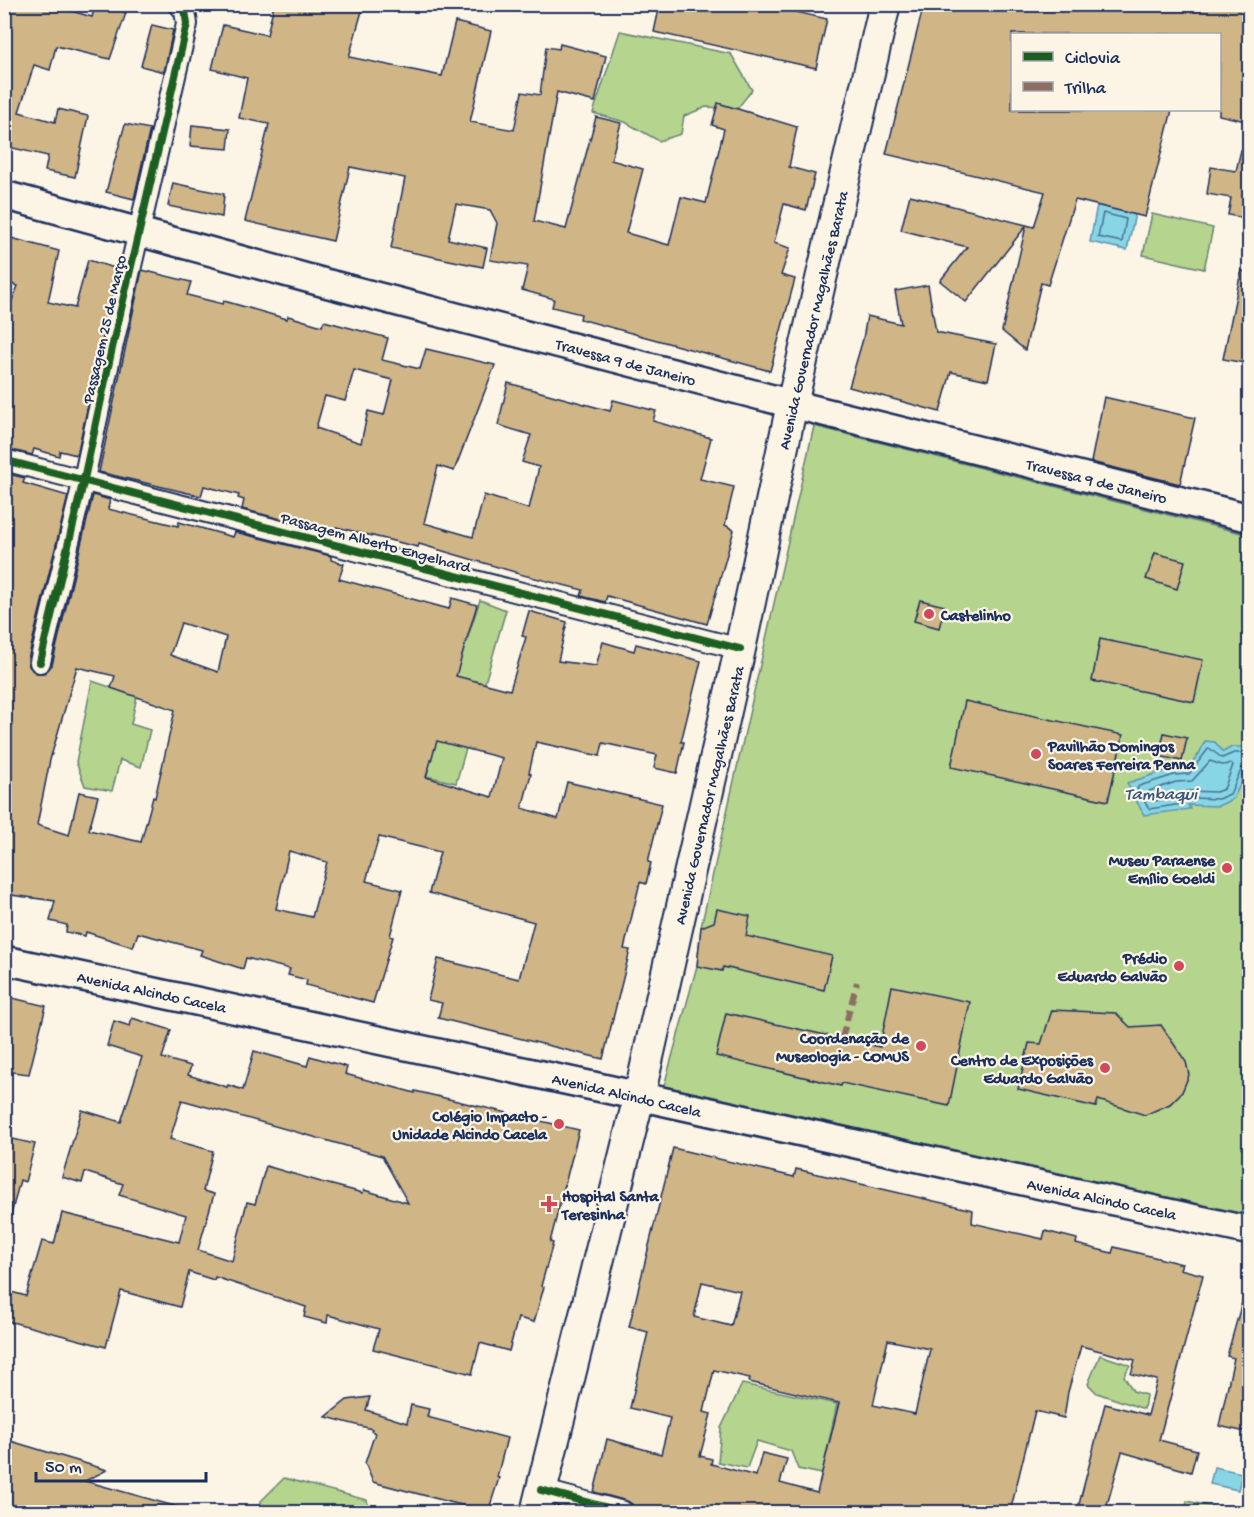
<svg xmlns="http://www.w3.org/2000/svg" width="1254" height="1517" font-family="'Gochi Hand',sans-serif">
	<rect width="100%" height="100%" fill="#fcf5e5"/>
	<filter id="ink" filterUnits="userSpaceOnUse"><feTurbulence type="fractalNoise" baseFrequency=".0167" numOctaves="2"/><feDisplacementMap in="SourceGraphic" scale="12" xChannelSelector="R" yChannelSelector="G"/><feConvolveMatrix kernelMatrix="1 2 1 2 8 2 1 2 1" color-interpolation-filters="sRGB"/></filter>
	<g filter="url(#ink)">
		<g fill="#b5d48e" stroke="#688276" stroke-width="1.5">
			<polygon points="620,31 731,54 752,90 737,109 706,107 684,116 681,134 659,141 625,122 593,113"/>
			<polygon points="1152,214 1213,228 1204,269 1143,255"/>
			<polygon points="814,426 1249,535 1249,1215 664,1086 697,966 701,927"/>
			<polygon points="480,600 506,610 456,783 426,776 454,679"/>
			<polygon points="92,681 137,696 131,724 150,730 141,767 120,760 112,791 85,786 76,762"/>
			<polygon points="1100,1355 1130,1365 1124,1376 1133,1391 1146,1395 1144,1409 1097,1393 1088,1384"/>
			<polygon points="742,1384 837,1404 822,1474 798,1469 791,1451 757,1441 747,1468 718,1462 721,1428"/>
			<polygon points="284,1478 367,1500 370,1512 260,1512 261,1501"/>
			<polygon points="1187,1501 1236,1512 1185,1512"/>
		</g>
		<g fill="#87d5e5" stroke="#5c93af" stroke-width="1.5">
			<polygon points="1097,205 1135,214 1127,250 1090,242"/>
			<polygon points="1205,741 1215,742 1223,752 1232,747 1248,747 1249,767 1233,799 1218,806 1188,805 1190,809 1144,815 1127,783 1171,769 1186,769 1199,754"/>
			<polygon points="1214,1467 1242,1473 1238,1490 1210,1484"/>
		</g>
		<g fill="none" stroke-linecap="round" stroke-linejoin="round">
			<g stroke="#467194" stroke-width="1.5">
				<polygon points="1103,213 1126,219 1122,242 1098,237"/>
				<polyline points="1250,753 1234,753 1222,758 1209,748 1189,774 1174,775 1139,786 1137,789 1149,809 1182,804 1187,800 1193,798 1218,799 1230,794 1242,768 1250,765"/>
				<polygon points="1210,761 1222,765 1231,764 1233,765 1224,789 1216,792 1188,791 1177,797 1154,801 1148,794 1149,791 1176,782 1192,781"/>
			</g>
		</g>
		<g fill="#d0b586" stroke="#1b2f5e" stroke-width="1.5" fill-rule="evenodd">
			<polygon points="4,4 48,4 92,17 96,4 104,4 126,13 110,59 56,46 50,70 34,65 19,112 55,122 58,109 88,116 75,177 45,171 48,156 4,146"/>
			<polygon points="274,4 364,4 349,57 442,76 455,22 491,31 470,122 514,130 522,92 540,95 546,47 559,49 560,44 606,56 595,102 557,92 534,221 566,229 596,117 621,123 611,160 643,169 626,233 669,245 681,197 706,203 724,129 712,125 718,103 797,127 789,167 815,174 806,210 784,204 774,243 790,248 781,275 795,279 770,371 580,319 581,314 552,307 554,299 522,290 528,266 490,260 497,223 490,210 456,204 448,239 487,248 483,267 391,248 405,178 350,167 333,241 245,221 269,124 239,118 247,78 212,69 223,25 267,35"/>
			<polygon points="660,4 761,4 827,19 816,68 654,32"/>
			<polygon points="924,4 1250,4 1250,122 1219,115 1220,34 1012,34 1012,110 1172,110 1145,217 1075,200 1048,285 1041,283 1025,350 1002,331 1026,226 966,302 940,281 967,247 901,230 910,195 1034,227 1045,192 886,154"/>
			<polygon points="152,25 173,30 164,72 141,66"/>
			<polygon points="125,124 150,129 134,199 106,192"/>
			<polygon points="192,125 230,129 228,149 190,146"/>
			<polygon points="1241,150 1250,151 1250,219 1228,215 1231,198 1207,194 1211,167 1236,171"/>
			<polygon points="173,183 224,194 222,217 168,206"/>
			<polygon points="4,236 59,251 48,302 75,308 88,260 118,269 77,455 60,451 59,456 34,449 32,455 4,448 4,320 18,286 4,282"/>
			<path d="M142 270 191 282 187 295 223 304 224 301 287 319 288 316 322 326 324 321 388 338 382 360 420 369 426 349 495 365 454 471 438 466 424 523 473 537 484 495 529 509 539 467 522 462 531 435 498 425 508 383 610 411 613 400 656 411 653 421 711 438 700 479 734 487 725 525 734 530 707 624 607 596 605 602 581 596 583 590 515 573V572L419 544 418 547 336 527 335 533 242 509 244 500 238 498 239 495 204 486 201 496 99 472ZM354 370 393 380 384 415 368 411 361 443 316 428 325 396 345 401Z"/>
			<polygon points="1241,271 1250,272 1250,364 1223,359"/>
			<polygon points="928,285 936,332 996,344 988,380 951,372 940,412 849,387 863,339 867,316 901,324 895,291"/>
			<polygon points="1104,397 1195,418 1180,484 1091,462"/>
			<path d="M4 473 25 478 23 483 68 496 28 659 29 666 37 673H44L52 665 93 495 110 500 108 509 178 526 179 522 233 537 235 532 331 556V560L344 564 339 579 449 609 452 598 477 605 456 676 510 690 526 637 522 636 529 611 567 622 558 661 596 666 603 642 634 651 636 644 701 661 681 742H684L677 773 654 768 657 755 603 743 600 756 536 742 529 773 531 774 522 808 558 819 567 782 662 804 648 862 651 863 646 884 640 882 624 949 630 950 603 1059 438 1018 442 1003 428 1000 438 959 519 979 534 922 429 893 440 852 379 837 366 881 402 890 390 936 393 937 373 1003 306 985 307 980 288 975 290 969 246 958 243 969 200 955 202 950 138 933 133 947 86 932 85 936 66 932 67 925 50 921 55 901 4 894ZM181 623 226 637 218 672 170 655ZM77 667 115 676 111 688 175 710 155 798 153 797 141 842 89 830 98 796 79 792 69 835 37 825 50 760ZM437 741 502 758 492 797 426 777ZM289 851 327 862 312 917 276 909Z"/>
			<polygon points="1155,553 1185,561 1177,589 1146,579"/>
			<polygon points="920,600 945,606 939,628 914,621"/>
			<polygon points="1100,639 1203,660 1194,702 1092,681"/>
			<polygon points="965,701 1123,735 1108,801 951,767"/>
			<polygon points="1164,733 1187,738 1182,761 1159,756"/>
			<polygon points="717,909 750,916 746,936 832,956 824,990 723,967 722,971 697,966 701,927 714,922"/>
			<polygon points="892,986 970,1002 949,1106 842,1083 841,1086 716,1056 726,1013 880,1047"/>
			<polygon points="4,996 46,1006 29,1074 4,1071"/>
			<polygon points="1052,1010 1116,1013 1130,1027 1161,1025 1186,1062 1189,1075 1182,1092 1170,1104 1145,1115 1098,1100 1096,1107 1018,1089 1029,1043 1041,1044"/>
			<path d="M132 1018 171 1030 162 1058 191 1066 188 1075 227 1087 228 1085 243 1090 254 1051 307 1066 310 1056 347 1067 345 1074 415 1093V1091L579 1130 550 1242 553 1243 541 1286 544 1287 534 1322 518 1318 509 1351 480 1343 472 1374 373 1349 379 1329 328 1315 327 1323 304 1317 306 1307 215 1277 214 1280 189 1272 180 1307 121 1291 106 1347 4 1320V1290L26 1296 42 1241 54 1244 62 1213 179 1242 186 1215 119 1195 123 1184 85 1172 82 1183 62 1177 82 1110 121 1122 142 1057 107 1046 114 1021 130 1026ZM182 1100 382 1156 408 1203 364 1190 363 1193 321 1182 266 1166 255 1204 247 1202 232 1261 198 1250 214 1194 203 1191 213 1151 170 1139Z"/>
			<polygon points="4,1137 35,1144 25,1182 20,1180 11,1215 4,1215"/>
			<path d="M673 1148 794 1177 796 1169 973 1210 972 1223 1043 1239 1045 1231 1077 1239 1076 1244 1112 1253 1114 1247 1182 1264 1180 1269 1203 1275 1159 1440 1197 1450 1191 1472 1122 1452 1105 1512H1077L1105 1404 1148 1415 1157 1380 1131 1374 1135 1360 1081 1346 1068 1392 1064 1418 1035 1411 1010 1512H635L632 1504 627 1501 594 1492 607 1439 661 1454 670 1418 630 1408 648 1332 629 1327ZM702 1282 740 1291 731 1326 694 1317ZM888 1340 930 1349 915 1414 873 1405ZM714 1370 750 1378 749 1382 839 1403 817 1493 780 1483 787 1459 762 1453 756 1476 711 1464 712 1459 700 1456 711 1414 704 1412Z"/>
			<polygon points="1244,1295 1250,1296 1250,1433 1219,1426 1234,1358 1227,1356"/>
			<polygon points="370,1397 366,1410 407,1423 411,1405 429,1409 427,1417 507,1438 497,1477 499,1478 488,1512 373,1482 365,1463 375,1433 371,1431 372,1429 326,1417 347,1400"/>
			<polygon points="4,1439 107,1470 85,1481 178,1507 178,1512 4,1512"/>
		</g>
		<g fill="none" stroke-linecap="round" stroke-linejoin="round">
			<defs>
				<g id="street">
					<polyline points="4,460 740,649"/>
					<polyline points="40,662 84,479 112,348 187,24 185,11 179,4"/>
					<polyline points="541,1490 623,1512"/>
				</g>
				<g id="secondary">
					<polyline points="4,195 329,284 792,404 1250,518"/>
					<polyline points="4,960 593,1086 1250,1231"/>
				</g>
				<polyline id="primary" points="536,1512 639,1097 740,649 792,404 885,4"/>
			</defs>
			<use href="#street" stroke="#1b2f5e" stroke-width="24"/>
			<use href="#secondary" stroke="#1b2f5e" stroke-width="32"/>
			<use href="#primary" stroke="#1b2f5e" stroke-width="34"/>
			<use href="#street" stroke="#fcf5e5" stroke-width="20"/>
			<use href="#secondary" stroke="#fcf5e5" stroke-width="27"/>
			<use href="#primary" stroke="#fcf5e5" stroke-width="30"/>
			<polyline stroke="#8d6e63" stroke-width="6" stroke-dasharray="12 6" stroke-linecap="butt" points="842,1038 857,982"/>
			<defs>
				<g id="cycleway">
					<polyline points="4,460 740,649"/>
					<polyline points="40,662 84,479 112,348 187,24 185,11 179,4"/>
					<polyline points="541,1490 623,1512"/>
				</g>
			</defs>
			<use href="#cycleway" stroke="#fcf5e5" stroke-width="11"/>
			<use href="#cycleway" stroke="#1b5e20" stroke-width="8"/>
		</g>
	</g>
	<g fill="#d1495b" stroke="#fcf5e5" stroke-width="2">
		<circle cx="929" cy="614" r="6"/>
		<circle cx="1036" cy="754" r="6"/>
		<circle cx="1227" cy="868" r="6"/>
		<circle cx="1179" cy="966" r="6"/>
		<circle cx="921" cy="1046" r="6"/>
		<circle cx="1105" cy="1068" r="6"/>
		<circle cx="559" cy="1124" r="6"/>
		<path d="M546 1195h6v6h6v6h-6v6h-6v-6h-6v-6h6z"/>
	</g>
	<g text-anchor="middle" stroke-width="4.5" stroke-linejoin="round" paint-order="stroke">
		<g font-size="16" fill="#1b2f5e" stroke="#fcf5e5">
			<text transform="translate(812 320) rotate(-77)" y="6">Avenida Governador Magalhães Barata</text>
			<text transform="translate(103 329) rotate(-77)" y="6">Passagem 25 de Março</text>
			<text transform="translate(626 361) rotate(15)" y="6">Travessa 9 de Janeiro</text>
			<text transform="translate(1097 480) rotate(14)" y="6">Travessa 9 de Janeiro</text>
			<text transform="translate(376 541) rotate(15)" y="6">Passagem Alberto Engelhard</text>
			<text transform="translate(708 795) rotate(-77)" y="6">Avenida Governador Magalhães Barata</text>
			<text transform="translate(152 991) rotate(12)" y="6">Avenida Alcindo Cacela</text>
			<text transform="translate(627 1094) rotate(13)" y="6">Avenida Alcindo Cacela</text>
			<text transform="translate(1102 1198) rotate(12)" y="6">Avenida Alcindo Cacela</text>
		</g>
		<g font-size="16" font-weight="bold" fill="#1b2f5e" stroke="#fcf5e5" text-anchor="end">
			<text x="941" y="620" text-anchor="start">Castelinho</text>
			<text x="1048" y="751" text-anchor="start">Pavilhão Domingos<tspan x="1048" dy="18">Soares Ferreira Penna</tspan></text>
			<text x="1215" y="865">Museu Paraense<tspan x="1215" dy="18">Emílio Goeldi</tspan></text>
			<text x="1167" y="963">Prédio<tspan x="1167" dy="18">Eduardo Galvão</tspan></text>
			<text x="909" y="1043">Coordenação de<tspan x="909" dy="18">Museologia - COMUS</tspan></text>
			<text x="1093" y="1065">Centro de Exposições<tspan x="1093" dy="18">Eduardo Galvão</tspan></text>
			<text x="547" y="1121">Colégio Impacto -<tspan x="547" dy="18">Unidade Alcindo Cacela</tspan></text>
			<text x="562" y="1201" text-anchor="start">Hospital Santa<tspan x="562" dy="18">Teresinha</tspan></text>
		</g>
		<g font-size="18" font-style="italic" fill="#365880" stroke="#fcf5e5">
			<text x="1161" y="799">Tambaqui</text>
		</g>
	</g>
	<rect width="1254" height="1517" fill="none" stroke="#fcf5e5" stroke-width="24"/>
	<rect x="12" y="12" width="1230" height="1493" fill="none" stroke="#1b2f5e" stroke-width="2" filter="url(#ink)"/>
	<rect x="1011" y="33" width="210" height="78" fill="#fcf5e5" stroke="#a2a6af" stroke-width="1.5"/>
	<rect x="1023" y="52" width="30" height="9" fill="#1b5e20" stroke="#a2a6af" stroke-width="1.5"/>
	<text x="1065" y="63" font-size="18" fill="#1b2f5e">Ciclovia</text>
	<rect x="1023" y="82" width="30" height="9" fill="#8d6e63" stroke="#a2a6af" stroke-width="1.5"/>
	<text x="1065" y="93" font-size="18" fill="#1b2f5e">Trilha</text>
	<path d="M36 1472v9h170v-9" fill="none" stroke="#1b2f5e" stroke-width="3"/>
	<text x="45" y="1472" font-size="18" fill="#1b2f5e" stroke="#fcf5e5" stroke-width="4.5" paint-order="stroke">50 m</text>
</svg>
